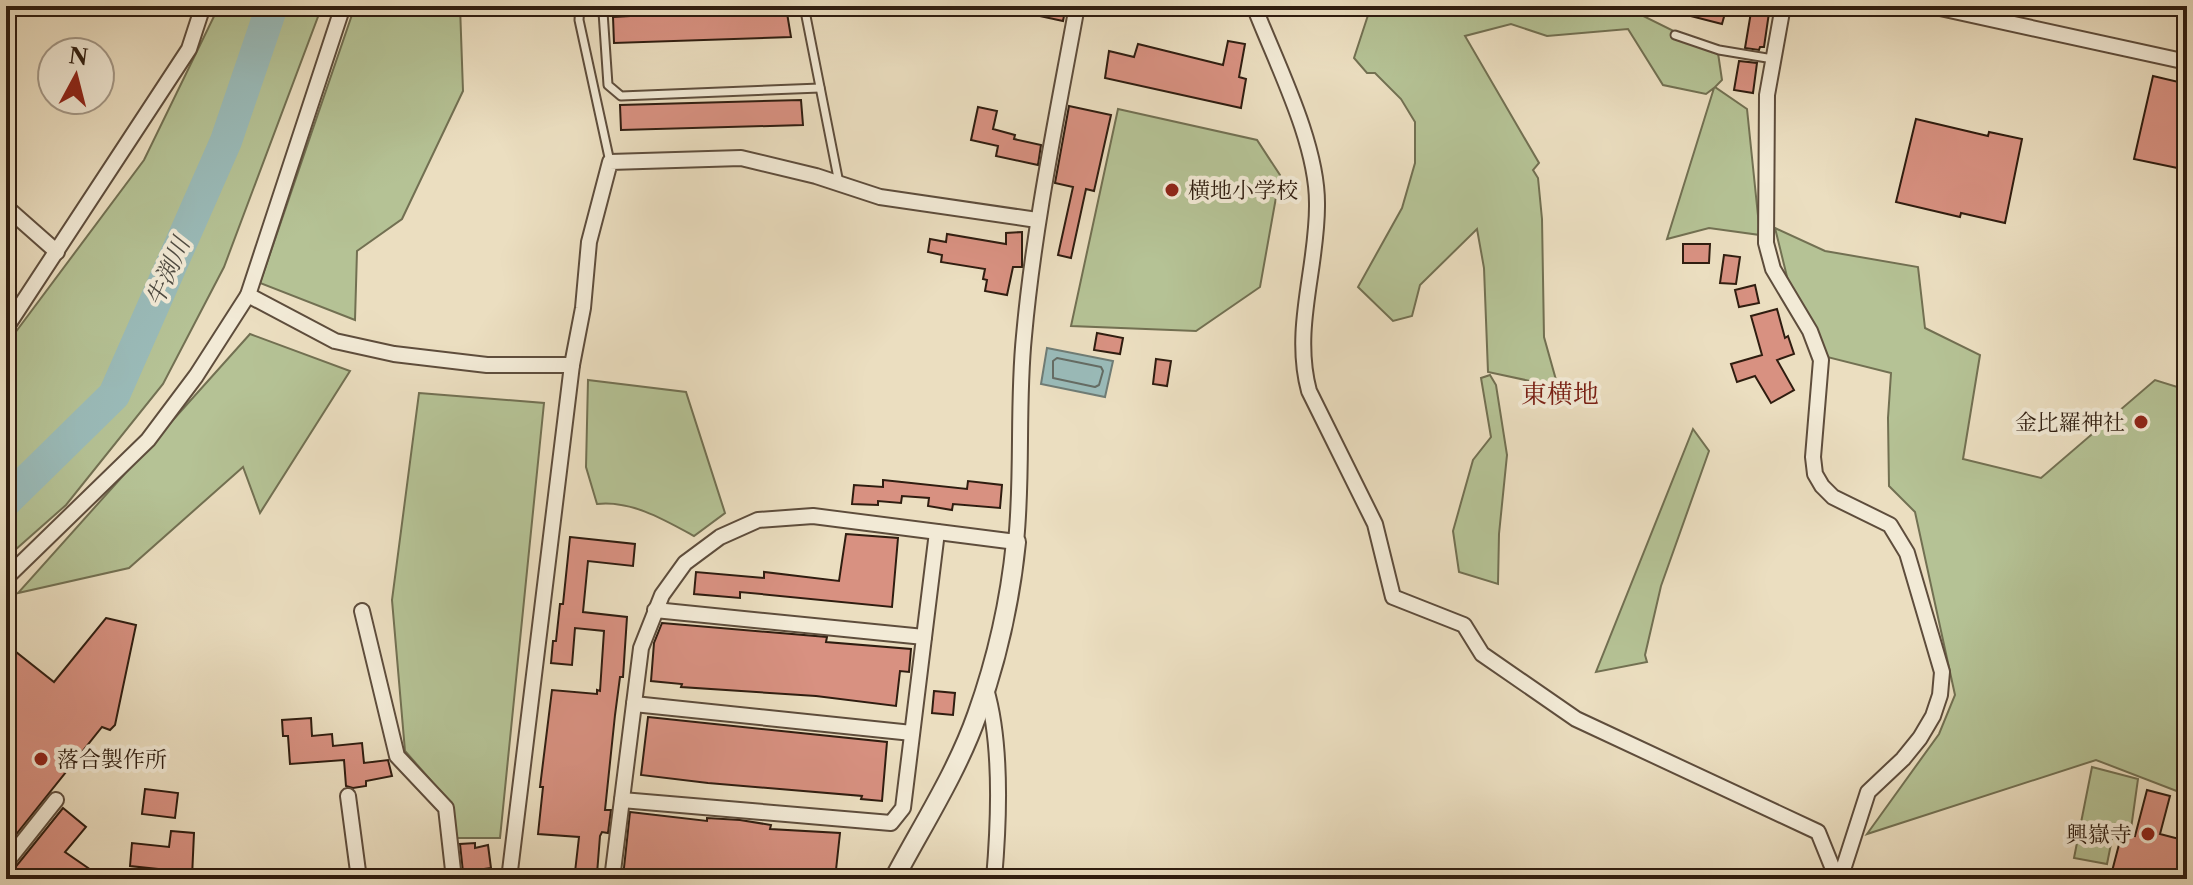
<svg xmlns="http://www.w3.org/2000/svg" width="2193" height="885" font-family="'Libre Caslon Text','Noto Serif JP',serif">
	<rect width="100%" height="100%" fill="#ebdec0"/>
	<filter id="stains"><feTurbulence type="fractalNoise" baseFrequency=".0025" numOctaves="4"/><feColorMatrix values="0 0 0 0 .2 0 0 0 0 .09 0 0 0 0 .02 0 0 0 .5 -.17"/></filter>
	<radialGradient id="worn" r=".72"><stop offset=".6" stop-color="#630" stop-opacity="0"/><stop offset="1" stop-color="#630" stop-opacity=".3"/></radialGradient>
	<g fill="#b5c295" stroke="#727052" stroke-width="2">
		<polygon points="219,6 322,6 224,267 163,384 66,505 6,558 6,345 144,160"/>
		<polygon points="355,6 460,6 463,91 402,219 357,251 355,320 260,283"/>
		<polygon points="1371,6 1627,6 1631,10 1718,53 1722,80 1715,87 1747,109 1760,235 1709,228 1667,239 1714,88 1706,94 1663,85 1628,29 1547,36 1511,24 1465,36 1539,163 1533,170 1538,178 1542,219 1544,337 1558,387 1488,372 1484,268 1477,229 1420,285 1412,316 1393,321 1358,287 1402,208 1415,163 1415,122 1401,99 1375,73 1367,73 1354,58"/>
		<polygon points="1118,109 1257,140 1280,175 1260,287 1196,331 1071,326"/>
		<polygon points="1775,228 1825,251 1918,267 1925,328 1980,355 1963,459 2041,478 2155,380 2187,390 2187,795 2096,760 1867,834 1939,734 1955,695 1915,512 1889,486 1888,418 1891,373 1827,357 1792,297"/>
		<polygon points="250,334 350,371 260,513 243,467 129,568 18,593"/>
		<polygon points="1490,375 1496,385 1507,455 1499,534 1498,584 1459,572 1453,531 1473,460 1491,437 1481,378"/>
		<path d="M588 380 686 392 725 513 694 536C665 520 631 500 597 504L586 467Z"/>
		<polygon points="419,393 544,403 500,838 455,838 450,802 405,751 392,600"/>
		<polygon points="1693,429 1709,451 1661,586 1645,655 1647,662 1596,672"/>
		<polygon points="2092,767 2138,779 2131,829 2115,824 2107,864 2074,858"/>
	</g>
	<polygon fill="#9abbb9" stroke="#6f7c75" stroke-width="2" points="1047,348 1113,361 1105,397 1041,384"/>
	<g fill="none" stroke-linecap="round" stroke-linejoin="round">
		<polygon stroke="#646c64" stroke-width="2" points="1057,358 1101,367 1103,371 1099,385 1095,387 1053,378 1053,361"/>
		<polyline stroke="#9abbb9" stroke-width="32" points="6,501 114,395 226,141 272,6"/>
	</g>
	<g fill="#d89181" stroke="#2f1d10" stroke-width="2">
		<polygon points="1021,6 1066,6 1063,21 1021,12"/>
		<polygon points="1671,6 1727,6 1722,24 1671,11"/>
		<polygon points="1752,6 1770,6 1764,47 1760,47 1759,50 1745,48"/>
		<polygon points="786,7 791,37 614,43 613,17"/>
		<polygon points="1228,41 1245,44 1239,77 1246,79 1241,108 1105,78 1109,51 1134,57 1138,44 1223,65"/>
		<polygon points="1739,61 1757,63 1753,93 1734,90"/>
		<polygon points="2153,76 2187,84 2187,170 2134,159"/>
		<polygon points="801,100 803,125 621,130 620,105"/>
		<polygon points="1069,106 1111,115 1094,191 1086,189 1071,258 1058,255 1073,187 1055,183"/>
		<polygon points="978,107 997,111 993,129 1015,135 1014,139 1041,145 1038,165 996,156 998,146 971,140"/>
		<polygon points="1916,119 1988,136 1989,132 2022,139 2005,223 1961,213 1960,217 1896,202"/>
		<polygon points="1022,232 1022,267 1013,267 1007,295 985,291 987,280 983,279 985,269 941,262 942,255 928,252 930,239 946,242 947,234 1006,244 1006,233"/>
		<polygon points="1683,244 1710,244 1709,263 1683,263"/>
		<polygon points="1724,255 1740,257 1736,284 1720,283"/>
		<polygon points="1755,285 1759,303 1739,307 1735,290"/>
		<polygon points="1777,309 1785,338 1788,336 1794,354 1777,360 1794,390 1771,403 1755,376 1737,382 1731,364 1762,355 1751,316"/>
		<polygon points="1097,333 1123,338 1120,354 1094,350"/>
		<polygon points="1156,359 1171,361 1167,386 1153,384"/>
		<polygon points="883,480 967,489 968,481 1002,485 1000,508 953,504 952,510 928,506 929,498 902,496 901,503 878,501 878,505 852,504 854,485 883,487"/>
		<polygon points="846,534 898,538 892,607 740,592 740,598 694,594 696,572 764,578 764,572 839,581"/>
		<polygon points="570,537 635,544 633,566 588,561 583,612 627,617 623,677 620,677 615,715 605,810 611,810 608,833 602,832 600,836 597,874 575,872 579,837 538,834 543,787 540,787 552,690 597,694 597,690 600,691 604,631 575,628 572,665 551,663 553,641 556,641 560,604 563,604"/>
		<polygon points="106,618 136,625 115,725 110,730 102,727 6,847 6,664 16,652 54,682"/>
		<polygon points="662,623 827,637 826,642 911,649 909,672 900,671 896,706 816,696 681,687 682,684 651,681 654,643"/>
		<polygon points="934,691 955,693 953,715 932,713"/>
		<polygon points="648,717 887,742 882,801 861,799 862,796 708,783 641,775"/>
		<polygon points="311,718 312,736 332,734 333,746 362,743 364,763 388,760 392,776 366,781 366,786 353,788 346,786 344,760 290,764 288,736 283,736 282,720"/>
		<polygon points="145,789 178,793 175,818 142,814"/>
		<polygon points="2147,790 2170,796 2160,834 2187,841 2187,879 2110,879 2122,833 2135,836"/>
		<polygon points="63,808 86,827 65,852 91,870 85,879 6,879 6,873 14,869"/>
		<polygon points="630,812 707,821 707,818 740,820 771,825 770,829 840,833 835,879 687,879 646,874 646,879 623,877"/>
		<polygon points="171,831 194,833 192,877 167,875 167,870 130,866 132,843 169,847"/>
		<polygon points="475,843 475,848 488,845 491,868 463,872 460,844"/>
	</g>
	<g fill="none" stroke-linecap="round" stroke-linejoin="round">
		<defs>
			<g id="service">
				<polyline points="580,6 579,20 610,162"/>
				<polyline points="609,6 603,12 608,85 621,96 820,88"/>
				<polyline points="804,6 839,183"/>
				<polyline points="1675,35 1719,50 1773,59"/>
			</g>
			<g id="minor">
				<path d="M1254 6C1276 63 1317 142 1317 203 1318 266 1292 328 1309 391L1375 524 1393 597 1464 625 1482 654 1576 719 1818 832 1837 879"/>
				<polyline points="1783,6 1767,95 1766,243 1773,269 1810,331 1821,360 1813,457 1815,474 1822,486 1833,497 1890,525 1907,553 1942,672 1940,695 1933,716 1920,738 1903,759 1868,792 1840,879"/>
				<polyline points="1931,6 2187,62"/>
				<polyline points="6,207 57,252"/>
				<polyline points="248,295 335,341 394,354 487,365 572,365"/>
				<polyline points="6,328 189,49 203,6"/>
				<polyline points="6,578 148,440 196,376 248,295 343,6"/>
				<polyline points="655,610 924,637"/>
				<polyline points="362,611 397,756 446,808 454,879"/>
				<path d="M986 689C1002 743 999 822 994 879"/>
				<polyline points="634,704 912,733"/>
				<polyline points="348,796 359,879"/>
				<polyline points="622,800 891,823 903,808 937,532"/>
				<polyline points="6,863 56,800"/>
				<polyline points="509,879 572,365 583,308 589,242 610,162 741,158 816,176 880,197 1037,220"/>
				<path d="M612 879 641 648 662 595 685 563 720 537 758 520 813 516 1016 542C1023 474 1017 405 1024 336 1034 225 1057 116 1077 6"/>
			</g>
			<path id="tertiary" d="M894 879C922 826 957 772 977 715 997 659 1010 602 1016 542"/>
		</defs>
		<use href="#service" stroke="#5e4d3c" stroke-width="11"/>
		<use href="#minor" stroke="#5e4d3c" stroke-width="18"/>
		<use href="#tertiary" stroke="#5e4d3c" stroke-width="22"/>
		<use href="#service" stroke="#f2ead6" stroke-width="7"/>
		<use href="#minor" stroke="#f2ead6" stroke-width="14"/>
		<use href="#tertiary" stroke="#f2ead6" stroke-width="18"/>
	</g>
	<g fill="#8f2418" stroke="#f2ead6" stroke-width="3">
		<circle cx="1172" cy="190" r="8"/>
		<circle cx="2141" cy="422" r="8"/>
		<circle cx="41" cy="759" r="8"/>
		<circle cx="2148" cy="834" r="8"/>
	</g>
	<g text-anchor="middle" stroke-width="8" stroke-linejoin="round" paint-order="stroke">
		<g font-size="22" fill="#2f1d10" stroke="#f2ead6" text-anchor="start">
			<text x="1188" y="198">横地小学校</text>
			<text x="2125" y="430" text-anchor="end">金比羅神社</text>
			<text x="57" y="767">落合製作所</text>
			<text x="2132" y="842" text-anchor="end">興嶽寺</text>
		</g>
		<g font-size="24" font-style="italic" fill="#4f4c43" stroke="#f2ead6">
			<text transform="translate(168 272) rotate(-66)" y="8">牛渕川</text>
		</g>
		<g font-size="26" fill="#7a1f14" stroke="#f2ead6">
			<text x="1560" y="403">東横地</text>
		</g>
	</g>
	<rect width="2193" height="885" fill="none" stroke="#ebdec0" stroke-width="32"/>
	<rect x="8" y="8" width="2177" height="869" fill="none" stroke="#2f1d10" stroke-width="4"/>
	<rect x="16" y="16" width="2161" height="853" fill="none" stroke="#2f1d10" stroke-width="2"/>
	<g transform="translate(76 76) rotate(7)"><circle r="38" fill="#f2ead6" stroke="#a49887" stroke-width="2"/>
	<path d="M0-6L14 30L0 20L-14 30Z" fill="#8f2418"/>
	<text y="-12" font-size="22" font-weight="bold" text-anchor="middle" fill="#2f1d10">N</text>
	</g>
	<rect width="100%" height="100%" filter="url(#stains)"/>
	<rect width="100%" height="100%" fill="url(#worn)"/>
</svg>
